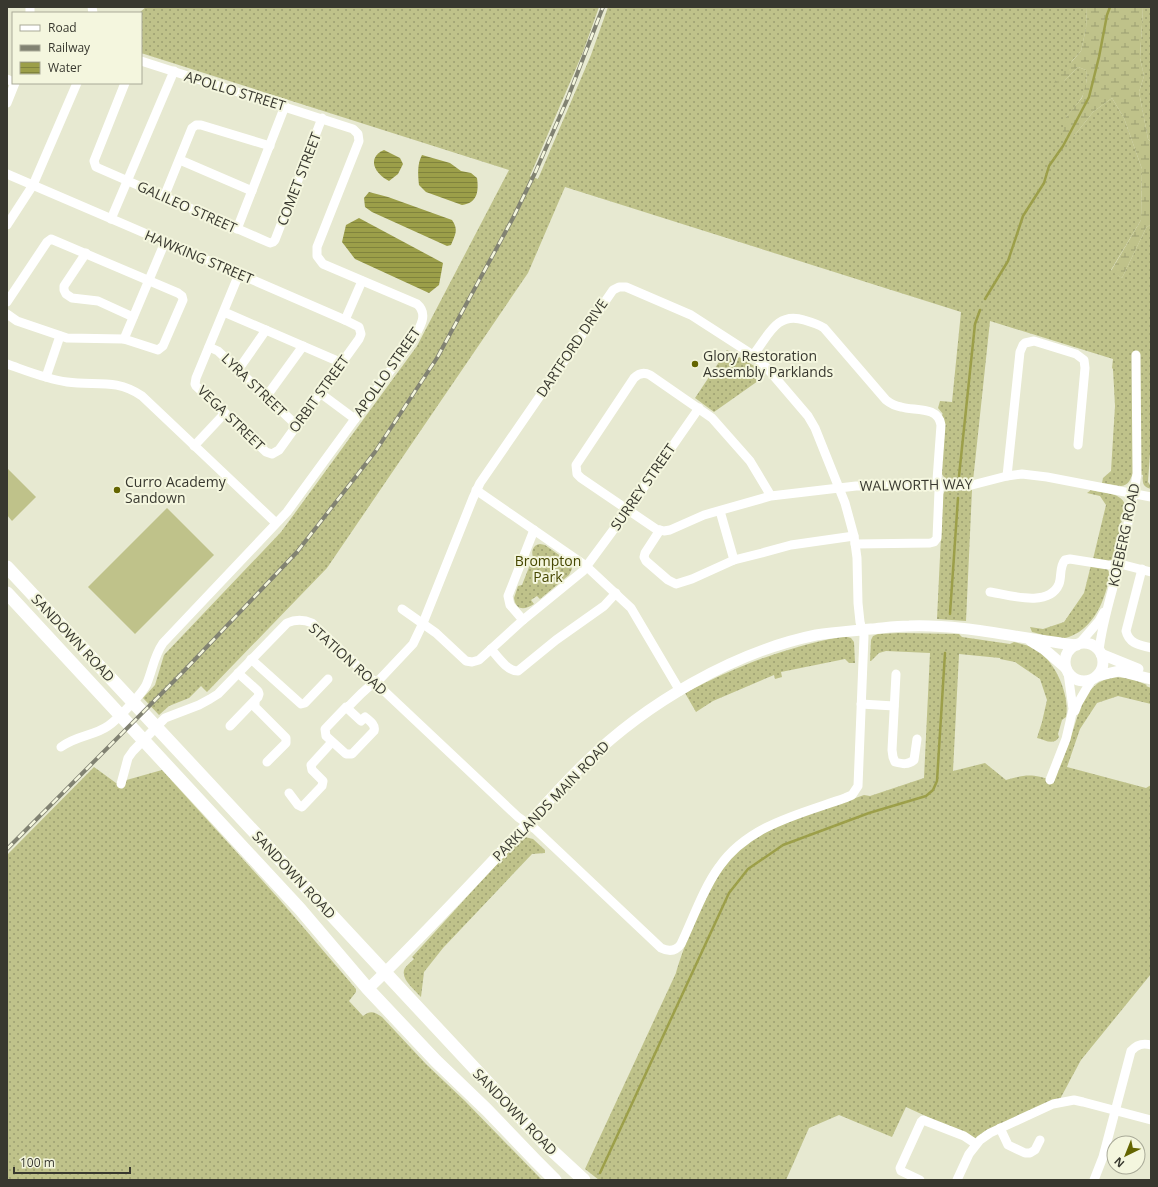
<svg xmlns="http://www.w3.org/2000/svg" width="1158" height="1187" font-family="'Open Sans',sans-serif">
	<defs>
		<pattern id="grass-dots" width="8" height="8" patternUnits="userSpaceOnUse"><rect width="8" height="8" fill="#bfc28a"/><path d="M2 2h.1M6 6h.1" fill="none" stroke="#9c9f71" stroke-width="1.8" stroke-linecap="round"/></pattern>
		<pattern id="wetland-marsh" width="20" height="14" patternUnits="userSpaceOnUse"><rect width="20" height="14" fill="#bfc28a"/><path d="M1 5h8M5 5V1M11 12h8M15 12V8" fill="none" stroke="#9c9f71"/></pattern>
		<pattern id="water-rules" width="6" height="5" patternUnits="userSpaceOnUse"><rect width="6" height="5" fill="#9c9f49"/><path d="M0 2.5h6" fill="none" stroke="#80833d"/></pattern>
	</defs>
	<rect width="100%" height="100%" fill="#e7e9d1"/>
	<g fill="url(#grass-dots)">
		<path d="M146 7H599L583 52 530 176 538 179 591 55 608 7H1087L1086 28 1081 51 1072 61 1064 81 1078 67 1086 70C1090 92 1079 102 1066 117L1074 136 1093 112 1112 98 1124 118 1142 169 1141 220 1111 270 1122 278 1146 228 1151 224V439L1148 482 1151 486V489C1143 487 1142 483 1143 475L1133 473C1130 480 1129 485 1121 486L1102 483 1103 478 1111 471 1115 406 1113 369 1112 368 1113 359 990 321 973 481C962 481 946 485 941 472L945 429 944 419 942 415 943 414 938 408 940 401 952 402 961 312 565 187 528 273 327 568 207 692 201 686 189 698 169 706 159 715 143 698 155 685 164 655 281 532 417 346 509 170 141 53V13H139Z"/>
		<polygon points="1143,7 1151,7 1151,142 1148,139 1139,92 1144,76 1140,58"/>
		<polygon points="727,350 734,354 731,358 736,361 739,357 756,367 765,376 714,412 695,398"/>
		<polygon points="972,490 966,621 937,619 943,494 945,491"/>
		<path d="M1091 490C1102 493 1120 492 1125 504L1114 558C1109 564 1100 560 1093 559L1106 505 1100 496 1087 493Z"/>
		<path d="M540 544 545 545 569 562 572 569 569 575 540 599 537 596 531 600 534 604C525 610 516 611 514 598L518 586 522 585 533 557C531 551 533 545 540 544Z"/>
		<path d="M1091 565 1107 568 1110 574C1106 596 1098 619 1079 632 1075 634 1070 637 1065 638 1054 640 1042 634 1032 632L1030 627 1043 629 1064 622 1084 593Z"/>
		<path d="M900 633 959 634 962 637 1010 644 1014 642C1022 644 1031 646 1038 650 1056 664 1070 695 1066 717L1062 720 1058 734 1059 737C1054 746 1045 740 1037 738L1042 722 1047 700 1040 679 1015 662 1000 659V658L959 654 953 771 985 763 1006 780C1028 774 1032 774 1054 781L1069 743 1081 705 1089 691 1098 683 1110 677 1130 678 1147 685 1146 686 1151 688V704L1118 696 1097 703 1080 729 1067 767 1146 788 1151 785V974L1081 1060 1060 1099 976 1139 906 1107 892 1137 839 1115 809 1128 786 1180H599L585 1169 676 973C687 936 716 862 749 842 783 820 826 809 864 795L870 796 924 778 930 653 886 651 879 653 871 661H870L871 640 873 636 878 634Z"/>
		<path d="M844 636 851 638 854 642 855 663H849L845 659 781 672 782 677 775 679 774 675 713 701 696 712 685 693C739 665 784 648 844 636Z"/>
		<path d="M94 767 116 783 162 770 280 900 356 989V992L349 1001 363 1016C371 1010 374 1012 382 1017L426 1064 465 1101 542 1180H7V855Z"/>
		<path d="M525 837 533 839 545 850V853L532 854 443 948 424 972 421 997C415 990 399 978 405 968 407 965 411 962 414 959L412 957 519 840Z"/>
	</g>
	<polygon fill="url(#wetland-marsh)" points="1087,7 1143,7 1140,58 1144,76 1139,92 1148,139 1151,142 1151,224 1146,228 1122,278 1111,271 1141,220 1142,169 1124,118 1112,98 1093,112 1074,136 1061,140 1066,117 1082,98 1087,80 1086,70 1078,67 1064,81 1052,86 1056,80 1081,51 1086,28"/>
	<g fill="#bfc28a">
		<polygon points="8,469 36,497 12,521 7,515"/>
		<polygon points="167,508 214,555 135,634 88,587"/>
	</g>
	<g fill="url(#water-rules)">
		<path d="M384 150 400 158 403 164 398 174 389 181C375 174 366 158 384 150Z"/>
		<path d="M422 155 450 163 461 171 471 173 477 178C479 192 477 203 462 205L426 192 419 185C418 175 417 164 422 155Z"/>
		<path d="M369 192 388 197 452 220C459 230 455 235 451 245L447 246 372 212 365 207 364 198Z"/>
		<polygon points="359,218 443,263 439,285 429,293 355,259 342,242 346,225"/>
	</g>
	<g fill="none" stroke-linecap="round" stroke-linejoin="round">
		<g stroke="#9c9f49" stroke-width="2.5">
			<polyline points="985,299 1008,261 1023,216 1044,183 1049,166 1063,146 1089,97 1099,57 1107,15 1110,7"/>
			<polyline points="959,476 975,324 980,310"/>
			<polyline points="950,614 958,498"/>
			<polyline points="600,1173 729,893 748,869 783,845 869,813 926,796 933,790 937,781 945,653"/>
		</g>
		<g stroke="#fff" stroke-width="9">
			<polyline points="30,7 30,13"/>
			<polyline points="92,7 93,13"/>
			<polyline points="7,79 13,82"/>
			<polyline points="125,83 94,161 96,167 270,243 273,242 275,240 322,118"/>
			<polyline points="7,103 15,83"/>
			<polyline points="180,160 252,191"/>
			<path d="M7 174C120 222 232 271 345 320L359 327 361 334 359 339 279 450 272 454 266 452 196 386 195 384 196 378 239 274"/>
			<polyline points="164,197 192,128 196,125 201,125 270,146"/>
			<polyline points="111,219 174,71"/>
			<polyline points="7,225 33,185 77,83"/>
			<polyline points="237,229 285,106"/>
			<polyline points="86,253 64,286 64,290 66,294 72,298 98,301 133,317"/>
			<polyline points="7,302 47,242 51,239 178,293 182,296 183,300 163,346 158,350 124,339 67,338 17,321 7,314"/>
			<polyline points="224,312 342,363"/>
			<polyline points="345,320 362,281"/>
			<polyline points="124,339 165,242"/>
			<polyline points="209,347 218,351 291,420 297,424"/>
			<path d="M753 355C768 337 776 311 804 320 811 322 818 324 824 328L886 400C891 404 895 406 901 407 915 411 938 406 941 425L937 480 939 491 937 538 934 542 930 543 855 544"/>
			<path d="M7 364C27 371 46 379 67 382 95 386 116 378 142 396L276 523"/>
			<polyline points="238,370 266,330"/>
			<polyline points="46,377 60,336"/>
			<polyline points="320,393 355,419"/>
			<polyline points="266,397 303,346"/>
			<polyline points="194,446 225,413"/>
			<polyline points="1007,476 1020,352 1023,345 1025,343 1034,341 1076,354 1084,360 1085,368 1078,445"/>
			<polyline points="476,490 586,566 631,608 680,691"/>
			<path d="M771 496 750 461 712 418 650 375C644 372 639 373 634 378L576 465 577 474 581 478 656 529 664 531 670 530 704 515 771 496 856 486H956L972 485 1007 476 1022 474 1047 477 1151 497"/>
			<polyline points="720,511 734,560"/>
			<polyline points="660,530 645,553 644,557 646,561 668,580 676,584 692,579 734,560 762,553 791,545 854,536"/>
			<path d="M1142 569 1126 631C1129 644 1140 645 1151 648"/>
			<path d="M990 592C1009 595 1049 608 1059 584 1062 576 1059 567 1065 560L1070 559 1108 565H1124L1151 572"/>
			<polyline points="402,609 436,633 466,661 472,662 479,660 523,620 583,571 628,510 699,408"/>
			<polyline points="523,620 510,605 508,596 534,530"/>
			<polyline points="1079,644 1099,621 1104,612"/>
			<path d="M491 649C498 657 507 671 518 671L556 640 604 606 616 593"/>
			<path d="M1099 651C1102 622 1112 593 1119 565 1126 535 1132 505 1137 474L1136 355"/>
			<polyline points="251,659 301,704 305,703 328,679"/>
			<path d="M896 674 892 750 893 757 895 762C903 764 908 765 914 760L917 739"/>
			<polyline points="255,701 255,707 286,738 286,743 267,762"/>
			<polyline points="861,704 894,706"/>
			<polyline points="1075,711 1078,703 1092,679"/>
			<polyline points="230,726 258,697 259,694 258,691 238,673"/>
			<path d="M61 747C77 735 94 736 108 726 117 720 144 692 147 683 153 668 154 656 163 643L287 512 412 341C418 330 430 315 417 304L323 264 317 256V247L359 141 358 134 353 129 141 61"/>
			<polyline points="1050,780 1066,739 1073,709 1068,673"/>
			<path d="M121 784 128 758 133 751 165 718 199 705 210 699 218 694 287 623C296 619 303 619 312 623L518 817 535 829 661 948C669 952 676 951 681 944 693 919 703 889 719 867 748 825 800 814 845 798L852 795 858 786 864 636 860 622 858 603 857 558 854 536 845 503 815 428 808 416 767 368 753 355 691 315 626 287H619L613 290 480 483 473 498 423 623 413 644 380 679C367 686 358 697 347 708L346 707 325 729 326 736 346 754H352L374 731C376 725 370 721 365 717L361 721 347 708"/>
			<polyline points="289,793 298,805 302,807 322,786 323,781 312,770 311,765 332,742"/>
			<polyline points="1000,1128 1008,1145 1025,1153 1030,1153 1035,1150 1040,1140"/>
			<polyline points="920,1180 901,1171 900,1168 921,1122 923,1120 964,1136 976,1144"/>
			<polyline points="957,1180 969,1154 980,1140 990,1133 1053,1104 1074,1100 1083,1102 1151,1120"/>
			<path d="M1094 1180 1103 1157 1131 1051C1137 1044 1143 1043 1151 1045"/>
		</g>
		<g stroke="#fff" stroke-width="11">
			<polyline points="1031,641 1044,649 1066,668"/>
			<circle cx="1084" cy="662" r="19"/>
			<polyline points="1101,654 1138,669"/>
			<polyline points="1097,676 1119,671 1151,679"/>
			<path d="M368 989C420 939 469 886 518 834 541 810 562 785 585 763 645 704 733 652 816 635 834 632 852 631 871 629 883 628 896 626 909 626 966 624 1020 639 1077 645"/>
		</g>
		<g stroke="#fff" stroke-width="13">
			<polyline points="7,567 546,1145 584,1180"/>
			<polyline points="7,593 300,909 368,989 436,1061 487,1110 536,1161 555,1180"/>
		</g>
		<defs>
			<polyline id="rail" points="7,849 182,673 297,552 375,452 437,358 513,218 535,173 567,100 603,7"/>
		</defs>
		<use href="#rail" stroke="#818272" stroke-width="4"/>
		<use href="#rail" stroke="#f4f6de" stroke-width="2.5" stroke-dasharray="8" stroke-linecap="butt"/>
	</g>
	<g fill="#646500" stroke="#f4f6de" stroke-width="1.5">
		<circle cx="695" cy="364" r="4"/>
		<circle cx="117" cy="490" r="4"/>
	</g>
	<g text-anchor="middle" stroke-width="4" stroke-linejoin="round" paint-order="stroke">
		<g font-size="14" fill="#38382f" stroke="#f4f6de">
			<text transform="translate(235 91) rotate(17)" y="5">APOLLO STREET</text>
			<text transform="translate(299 179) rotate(-69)" y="5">COMET STREET</text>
			<text transform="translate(187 207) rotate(24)" y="5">GALILEO STREET</text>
			<text transform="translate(199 257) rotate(23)" y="5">HAWKING STREET</text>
			<text transform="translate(572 348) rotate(-56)" y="5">DARTFORD DRIVE</text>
			<text transform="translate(387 372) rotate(-55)" y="5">APOLLO STREET</text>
			<text transform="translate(254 385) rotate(44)" y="5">LYRA STREET</text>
			<text transform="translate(319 394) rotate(-54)" y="5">ORBIT STREET</text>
			<text transform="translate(231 418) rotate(44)" y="5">VEGA STREET</text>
			<text transform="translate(916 485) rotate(-1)" y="5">WALWORTH WAY</text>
			<text transform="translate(643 487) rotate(-55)" y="5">SURREY STREET</text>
			<text transform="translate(1124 535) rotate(-78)" y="5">KOEBERG ROAD</text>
			<text transform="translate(73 638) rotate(47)" y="5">SANDOWN ROAD</text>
			<text transform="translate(348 659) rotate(42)" y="5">STATION ROAD</text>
			<text transform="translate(551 801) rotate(-46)" y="5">PARKLANDS MAIN ROAD</text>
			<text transform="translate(294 875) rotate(47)" y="5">SANDOWN ROAD</text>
			<text transform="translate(515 1112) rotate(46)" y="5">SANDOWN ROAD</text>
		</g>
		<g font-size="14" fill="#38382f" stroke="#f4f6de" text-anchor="start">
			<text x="703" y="361">Glory Restoration<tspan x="703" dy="16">Assembly Parklands</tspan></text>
			<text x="125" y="487">Curro Academy<tspan x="125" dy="16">Sandown</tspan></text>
		</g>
		<g font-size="14" fill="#464701" stroke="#f4f6de">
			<text x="548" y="566">Brompton<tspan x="548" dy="16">Park</tspan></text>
		</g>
	</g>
	<rect width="1158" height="1187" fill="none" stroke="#38382f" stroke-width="16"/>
	<rect x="12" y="12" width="130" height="72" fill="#f4f6de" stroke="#a9aa98"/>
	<rect x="20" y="25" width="20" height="6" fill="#ffffff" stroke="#a9aa98"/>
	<text x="48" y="32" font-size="12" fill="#38382f">Road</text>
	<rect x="20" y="45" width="20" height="6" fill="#818272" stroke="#a9aa98"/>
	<text x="48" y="52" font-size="12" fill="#38382f">Railway</text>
	<rect x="20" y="62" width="20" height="12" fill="url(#water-rules)" stroke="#a9aa98"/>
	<text x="48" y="72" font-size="12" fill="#38382f">Water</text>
	<g transform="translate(1126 1155) rotate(223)"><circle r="19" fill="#f4f6de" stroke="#a9aa98"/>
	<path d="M0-3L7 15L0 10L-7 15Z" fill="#646500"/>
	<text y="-6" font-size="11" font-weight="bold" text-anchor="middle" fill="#38382f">N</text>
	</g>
	<path d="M14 1167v6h116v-6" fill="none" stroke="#38382f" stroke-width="2"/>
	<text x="20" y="1167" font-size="12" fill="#38382f" stroke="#f4f6de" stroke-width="3" paint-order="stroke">100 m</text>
</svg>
